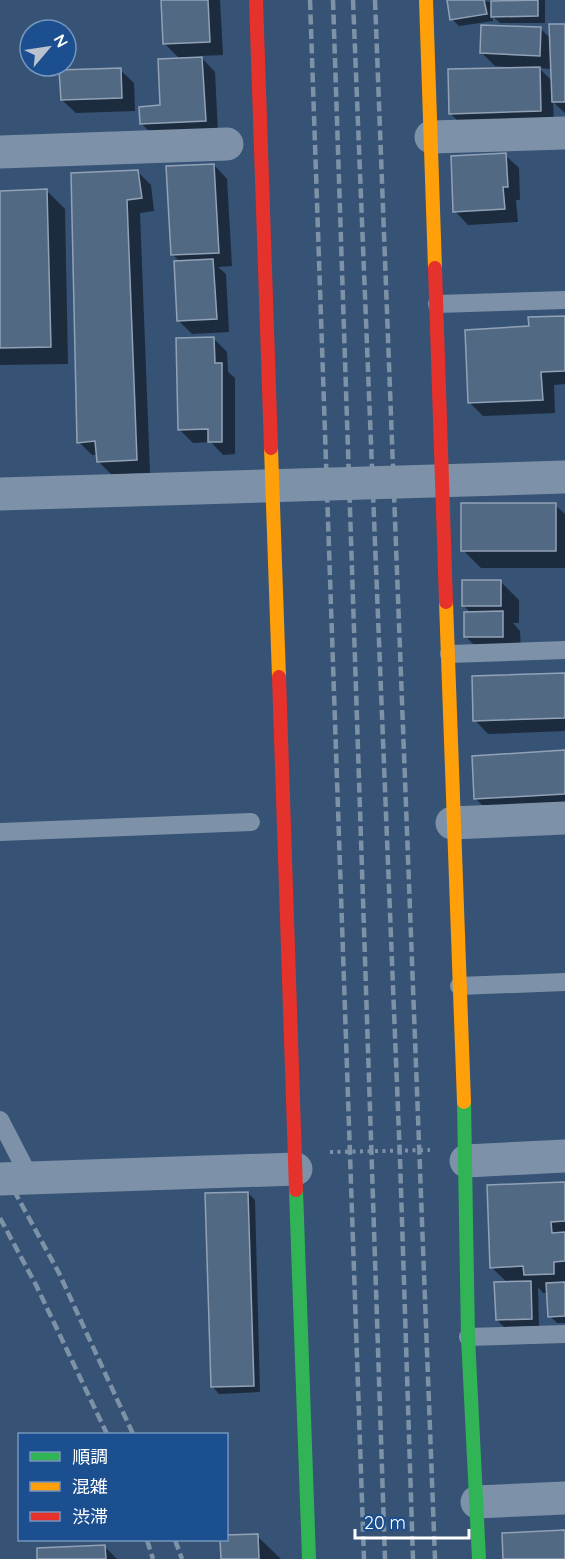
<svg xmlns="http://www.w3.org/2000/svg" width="565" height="1559" font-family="Quicksand,'Noto Sans JP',sans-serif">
	<rect width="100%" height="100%" fill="#365274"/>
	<g fill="#0007" fill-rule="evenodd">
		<polygon points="162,0 220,0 223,55 200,56 215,72 218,134 155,137 141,123 161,106 180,59 164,43"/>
		<polygon points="449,0 497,2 497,0 545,0 545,23 500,23 492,16 493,21 459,26 452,19"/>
		<path d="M565 25V113L553 102 554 124 464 127 450 113 508 69V67L495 66 482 53 541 29 551 39ZM539 68 552 69 553 82Z"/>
		<polygon points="120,70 134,83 135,111 76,113 62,100"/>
		<polygon points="505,155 519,168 520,200 516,200 518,222 468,225 455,211"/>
		<polygon points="214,165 227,179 232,266 218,267 226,274 229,332 192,334 179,321 181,263 173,255"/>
		<polygon points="138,172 151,185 154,211 140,213 150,473 112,475 98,461 98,455 92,455 79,442 72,175"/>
		<polygon points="47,191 65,209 68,364 0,365 0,192"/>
		<polygon points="565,317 565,384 554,385 555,413 483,416 469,402 530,328"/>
		<polygon points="214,339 227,352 228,372 235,378 235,454 223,455 211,442 193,443 179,429"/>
		<polygon points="555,505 565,514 565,568 481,568 463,550"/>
		<polygon points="500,581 519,600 519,623 513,623 520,631 521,654 484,655 466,637 471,613 464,606"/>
		<polygon points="565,674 565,731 488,734 475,720"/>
		<polygon points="565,752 565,808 489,812 476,799"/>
		<polygon points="565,1183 565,1323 557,1323 550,1316 548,1293 543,1293 538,1287 539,1326 504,1327 497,1320 508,1283 491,1267"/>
		<polygon points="248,1193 255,1200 260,1392 219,1394 212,1386"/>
		<polygon points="257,1536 281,1559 222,1559 221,1540"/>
		<polygon points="104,1546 117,1559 39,1559"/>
	</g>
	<g fill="#526984" stroke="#92a2b6" stroke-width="1.5">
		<polygon points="161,0 208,0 210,42 163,44"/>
		<polygon points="447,0 484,0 487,14 450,20"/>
		<polygon points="538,0 538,16 491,17 491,1"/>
		<polygon points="549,24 565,24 565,102 552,102"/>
		<polygon points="481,25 541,27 540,56 480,53"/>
		<polygon points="202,57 206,121 140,124 139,107 160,105 158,59"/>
		<polygon points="540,67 541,111 449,114 448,69"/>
		<polygon points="121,68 122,98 61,100 59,70"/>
		<polygon points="506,153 508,187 503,187 505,209 453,212 451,156"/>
		<polygon points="214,164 219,253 171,255 166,166"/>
		<polygon points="138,170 142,198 127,200 137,460 97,462 95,441 77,443 71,173"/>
		<polygon points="47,189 51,347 0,348 0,191"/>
		<polygon points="213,259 217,319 177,321 174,261"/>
		<polygon points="565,316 565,371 541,372 543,400 468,403 465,330 529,326 528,317"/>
		<polygon points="214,337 215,363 222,363 222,442 208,442 208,429 178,430 176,338"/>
		<rect x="461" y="503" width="95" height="48"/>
		<rect x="462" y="580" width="39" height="26"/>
		<polygon points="503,611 503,637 464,637 464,612"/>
		<polygon points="565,673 565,718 473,721 472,676"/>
		<polygon points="565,750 565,794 474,799 472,756"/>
		<polygon points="565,1182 565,1221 551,1222 552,1233 565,1232 565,1261 554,1262 554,1274 524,1275 523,1266 490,1268 487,1185"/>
		<polygon points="248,1192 254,1386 211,1387 205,1193"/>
		<polygon points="531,1281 532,1319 496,1320 494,1282"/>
		<polygon points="565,1282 565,1316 548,1317 546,1283"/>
		<polygon points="565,1530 565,1559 503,1559 502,1533"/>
		<polygon points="258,1534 259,1559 221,1559 220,1540 226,1540 226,1535"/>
		<polygon points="105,1545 106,1559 37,1559 37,1548"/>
	</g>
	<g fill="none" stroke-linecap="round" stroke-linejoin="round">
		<polyline stroke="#7d92a8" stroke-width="4" stroke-dasharray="3 4.5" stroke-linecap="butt" points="330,1152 430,1150"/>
		<g stroke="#7d92a8" stroke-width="18">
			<polyline points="437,304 565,300"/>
			<polyline points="449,654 565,650"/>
			<polyline points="0,832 251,822"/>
			<polyline points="459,986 565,982"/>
			<polyline points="0,1120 30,1178"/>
			<polyline points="468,1337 565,1334"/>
		</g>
		<g stroke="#7d92a8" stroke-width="33">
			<polyline points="431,137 565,133"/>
			<polyline points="0,152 227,144"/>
			<polyline points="0,494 565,477"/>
			<polyline points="452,823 565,818"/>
			<polyline points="466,1161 565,1156"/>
			<polyline points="0,1179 296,1169"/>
			<polyline points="477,1502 565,1498"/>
		</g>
		<g stroke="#30b455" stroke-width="14">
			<polyline points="464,1102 468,1337 479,1559"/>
			<polyline points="296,1190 309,1559"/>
		</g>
		<g stroke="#ff9f0a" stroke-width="14">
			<polyline points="426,0 435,268"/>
			<polyline points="271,448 279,677"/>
			<polyline points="446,602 464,1102"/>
		</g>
		<g stroke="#e5322d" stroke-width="14">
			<polyline points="256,0 271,448"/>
			<polyline points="435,268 446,602"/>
			<polyline points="279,677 296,1190"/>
		</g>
		<g stroke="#7e92a7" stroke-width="4.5" stroke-dasharray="10 4.5" stroke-linecap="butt">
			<polyline points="310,0 364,1559"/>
			<polyline points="333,0 385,1559"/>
			<polyline points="353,0 400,1159 413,1559"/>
			<polyline points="375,0 435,1559"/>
			<polyline points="0,1165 59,1273 133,1434"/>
			<polyline points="0,1218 36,1285 107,1434"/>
			<polyline points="147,1540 153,1559"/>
			<polyline points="175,1540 182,1559"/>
		</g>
	</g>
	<rect x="18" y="1433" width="210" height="108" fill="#1b4f8f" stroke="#7695bc" stroke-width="1.5"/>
	<rect x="30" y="1452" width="30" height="9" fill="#30b455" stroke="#7695bc" stroke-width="1.5"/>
	<text x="72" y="1463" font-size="18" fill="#ffffff">順調</text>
	<rect x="30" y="1482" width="30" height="9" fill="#ff9f0a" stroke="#7695bc" stroke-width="1.5"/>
	<text x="72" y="1493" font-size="18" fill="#ffffff">混雑</text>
	<rect x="30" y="1512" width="30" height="9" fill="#e5322d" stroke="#7695bc" stroke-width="1.5"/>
	<text x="72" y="1523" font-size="18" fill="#ffffff">渋滞</text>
	<g transform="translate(48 48) rotate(61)"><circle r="28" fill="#1b4f8f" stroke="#7695bc" stroke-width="1.5"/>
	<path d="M0-4.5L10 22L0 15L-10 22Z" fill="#b9c2ce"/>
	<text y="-9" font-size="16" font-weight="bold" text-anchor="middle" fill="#ffffff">N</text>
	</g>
	<path d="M355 1529v9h114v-9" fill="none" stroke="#ffffff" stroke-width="3"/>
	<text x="364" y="1529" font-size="18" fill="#ffffff" stroke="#1b4f8f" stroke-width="4.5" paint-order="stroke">20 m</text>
</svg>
